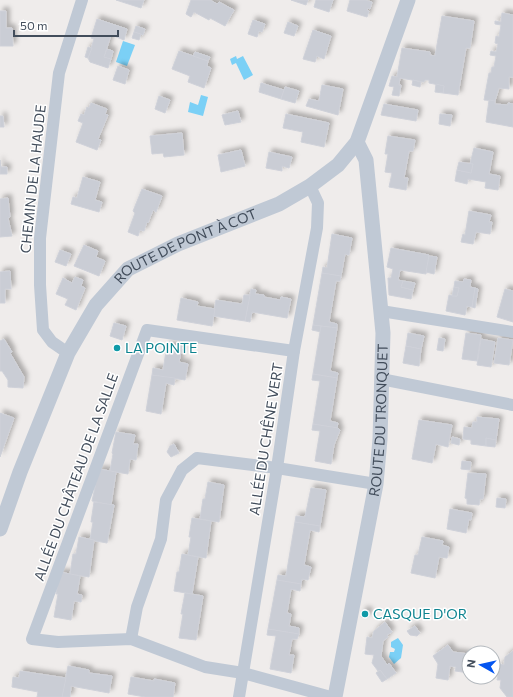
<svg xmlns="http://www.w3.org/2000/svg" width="513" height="697" font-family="Commissioner,sans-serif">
	<defs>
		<filter id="shadow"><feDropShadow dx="3.5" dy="-3.5" stdDeviation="2" flood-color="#0004"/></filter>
	</defs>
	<rect width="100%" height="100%" fill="#efeceb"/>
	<g fill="#7bd0f6">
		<polygon points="123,41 135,45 127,66 116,62"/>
		<polygon points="236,56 237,59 243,56 253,75 244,80 236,63 232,65 230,59"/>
		<polygon points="201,95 208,97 203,116 188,112 190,102 198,105"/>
		<polygon points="398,638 403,645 401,658 394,664 389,657 390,652 394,652 395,649 391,647 391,642"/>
	</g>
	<g fill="#cacdd5" stroke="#cfd1d9" filter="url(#shadow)">
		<polygon points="116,0 144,0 141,8"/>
		<polygon points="191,0 210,0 217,4 219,2 234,10 225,26 210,18 209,20 194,12 191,17 186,14"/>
		<polygon points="291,0 308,0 306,5"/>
		<polygon points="316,0 333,0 329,12 314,7"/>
		<polygon points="350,0 365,0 372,2 370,9 368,8 367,10 369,11 367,17 347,11"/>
		<polygon points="0,11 6,11 6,28 12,28 13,46 0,46"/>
		<polygon points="502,13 513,15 513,77 509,77 509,89 499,88 495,101 484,100 489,73 491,73 492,67 494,67 496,56 490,55 491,51 496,52 498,44 495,43 496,36 499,37 501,25 495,24 495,21 501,22"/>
		<polygon points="442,16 474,21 470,48 466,48 458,95 443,93 444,86 429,83 429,80 425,80 424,82 400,78 399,85 401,85 399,96 392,95 394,87 389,86 392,76 397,77 402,48 430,52 430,55 435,56"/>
		<polygon points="97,19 127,29 124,40 111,35 104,57 111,59 108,68 90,62 88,58 94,39 91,38"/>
		<polygon points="253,20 265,24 262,32 259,31 257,37 248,34"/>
		<polygon points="288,22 298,26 294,36 284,33"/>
		<polygon points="136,26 145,29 143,35 134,32"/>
		<polygon points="313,30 331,36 324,59 317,56 315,62 303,59"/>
		<polygon points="134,32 141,34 139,40 132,38"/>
		<polygon points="88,47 92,48 88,58 85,57"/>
		<polygon points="107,49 113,51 111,59 104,57"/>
		<polygon points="179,51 208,61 207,66 211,68 204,88 188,82 190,76 172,69"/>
		<polygon points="195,52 210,57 208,61 193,56"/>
		<polygon points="118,66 129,70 125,84 113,80"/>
		<polygon points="413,80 421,82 420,87 412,85"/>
		<polygon points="261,83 284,90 281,99 259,92"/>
		<polygon points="436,84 444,86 443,93 435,92"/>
		<polygon points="322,85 343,89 338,115 306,106 309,99 319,101"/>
		<polygon points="285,87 299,91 295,103 281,99"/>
		<polygon points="159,96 170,100 165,113 155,109"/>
		<polygon points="489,100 495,101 495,104 508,105 508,103 513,104 513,127 486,122"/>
		<polygon points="91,103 107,109 105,114 108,115 98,139 101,140 97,150 76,142 83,123 78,121 81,114 84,115 87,107 89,108"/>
		<polygon points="384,104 418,110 416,121 381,115"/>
		<polygon points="238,111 241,122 225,125 222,115"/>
		<polygon points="286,114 329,123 324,147 301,142 303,132 283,128"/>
		<polygon points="440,114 452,115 450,126 439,124"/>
		<polygon points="0,116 3,116 4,127 0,127"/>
		<polygon points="182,133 184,155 164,157 163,153 152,154 150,136"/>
		<polygon points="388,136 415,140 413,151 409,151 404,178 408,178 406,190 389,187 392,173 385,172 388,154 385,154"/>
		<polygon points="474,148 493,152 489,174 500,176 498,190 485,188 486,182 468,179 467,184 455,181 457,170 471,173 473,164 470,164"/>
		<polygon points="241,150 245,166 221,172 218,155"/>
		<polygon points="269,152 292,157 289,168 282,166 282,171 266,168"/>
		<polygon points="0,160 1,167 7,167 7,174 0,174"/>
		<polygon points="459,162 473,164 471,173 457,170"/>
		<polygon points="83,177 100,182 95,200 102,202 99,212 71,204 73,197 77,198"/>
		<polygon points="142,189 162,196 156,212 153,210 148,223 147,222 144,231 140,230 138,236 128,232 135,213 133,211"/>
		<polygon points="8,198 10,217 8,218 12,236 0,237 0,199"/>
		<polygon points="469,211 491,215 489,222 492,222 490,234 476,232 473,244 461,242 463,234 465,235"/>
		<polygon points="332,234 352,238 349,255 345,254 341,276 322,273 323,267 327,268"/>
		<polygon points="84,245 98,251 96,257 105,261 99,276 74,266"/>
		<polygon points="391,248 429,255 426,274 400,270 398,280 403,281 401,287 413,290 411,299 389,295 388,278 391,278 393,269 387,267"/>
		<polygon points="60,250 71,254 66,266 55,262"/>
		<polygon points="429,256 437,257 434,274 426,272"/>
		<polygon points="10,271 11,289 5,289 5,303 0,303 0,272"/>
		<polygon points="322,273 341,276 340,281 336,281 329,322 337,324 337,328 313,325"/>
		<polygon points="75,277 83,280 81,286 85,288 76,310 65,305 68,299 56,294 63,278 72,283"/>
		<polygon points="464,279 471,280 470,287 475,288 472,307 467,306 465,315 446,311 449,295 457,296 459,288 454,287 455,281 463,282"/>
		<polygon points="403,281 415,283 413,290 401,287"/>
		<polygon points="454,287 459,288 457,296 452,296"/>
		<polygon points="475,288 478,289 475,308 472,307"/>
		<polygon points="251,289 256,290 255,294 264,295 264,297 280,300 281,297 291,299 287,318 252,312 250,322 245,321"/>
		<polygon points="505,289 513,291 513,322 497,317"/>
		<polygon points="244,295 250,295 245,321 213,316 216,300 242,304"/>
		<polygon points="181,298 198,302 197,306 215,309 212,326 177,320"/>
		<polygon points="114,323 126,326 122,340 110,336"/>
		<polygon points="313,325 321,326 321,332 312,330"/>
		<polygon points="321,326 337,328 330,371 338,373 337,378 313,374"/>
		<polygon points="408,333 424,336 421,349 406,346"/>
		<polygon points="466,333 481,335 477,361 462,359"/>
		<polygon points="439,338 445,339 443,351 437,350"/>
		<polygon points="498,338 513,340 509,365 494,363"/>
		<polygon points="4,339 12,352 10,353 24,377 23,388 8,387 8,380 2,371 0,371 0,341"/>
		<polygon points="481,339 495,342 491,367 477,365"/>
		<polygon points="167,345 182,347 179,362 188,364 185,380 152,375 153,368 163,370"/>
		<polygon points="406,346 421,349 419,366 403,363"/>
		<polygon points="313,374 337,378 330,421 338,423 337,428 313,424 320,381 312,380"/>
		<polygon points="152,375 175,378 174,385 166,383 161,414 146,411"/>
		<polygon points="0,413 14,418 0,457"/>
		<polygon points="477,417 499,419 496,440 486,438 486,446 471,444 471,440 463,439 464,427 472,428 473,422 477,422"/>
		<polygon points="419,420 452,425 448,447 436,444 432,463 412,459"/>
		<polygon points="313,424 338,428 340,430 334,445 331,464 315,461 320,431 312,430"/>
		<polygon points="116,432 135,435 133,444 138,444 136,460 130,459 128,474 110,471 113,454 112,453"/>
		<polygon points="452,437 460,439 459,445 451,443"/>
		<polygon points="486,438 496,440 495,447 486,446"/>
		<polygon points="174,444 179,453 171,457 167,452 170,446"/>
		<polygon points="462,461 471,462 470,470 461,469"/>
		<polygon points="99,469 116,472 111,505 92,501"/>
		<polygon points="468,473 486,474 483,499 480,499 479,505 467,504 467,499 465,498"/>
		<polygon points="208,482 224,485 219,522 200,519 203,499 205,499"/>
		<polygon points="311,488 326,490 320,526 295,522 296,516 305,517"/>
		<polygon points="497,498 506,499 505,508 496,507"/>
		<polygon points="94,502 114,505 107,543 90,540 93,522 91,522"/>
		<polygon points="450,509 472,513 471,520 469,519 466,533 447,529"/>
		<polygon points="192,518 211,521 206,558 188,555 191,537 189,537"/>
		<polygon points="295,522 320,526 319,532 310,530 304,565 311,567 308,580 302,579 301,584 277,580 278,575 286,576"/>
		<polygon points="79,537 94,540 89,577 70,574 73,554 76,554"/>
		<polygon points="422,537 443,541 442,545 449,547 447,558 439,557 435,578 411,573 415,555 418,555"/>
		<polygon points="182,554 198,557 192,594 174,591 177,572 179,572"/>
		<polygon points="60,572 80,576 77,594 82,595 81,602 74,601 71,620 54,617 58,594 56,594"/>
		<polygon points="277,580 301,584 300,591 291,589 287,613 291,614 289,626 299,628 299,634 268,629"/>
		<polygon points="185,593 203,596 196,640 179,638 183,614 181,614"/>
		<polygon points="363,610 369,611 368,617 361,617"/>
		<polygon points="385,622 392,632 387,635 388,637 383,641 381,656 387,665 389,663 396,673 387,679 380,670 378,671 372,663 374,655 365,654 367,637 372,638 374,631"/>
		<polygon points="415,626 420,633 417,636 410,635 407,631"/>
		<polygon points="268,629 299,634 297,639 292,639 289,655 294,655 291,673 270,669 276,636 267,635"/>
		<polygon points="448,645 453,652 469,654 469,673 455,671 456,667 450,666 448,680 436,678 438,664 433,656"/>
		<polygon points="513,651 513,697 507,697 500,688 501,680 497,680 500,664 504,665 505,657"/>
		<polygon points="68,666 89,670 89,673 112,676 109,693 71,686 70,697 62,697"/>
		<polygon points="380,670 387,679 382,682 376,673"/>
		<polygon points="20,671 66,678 62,697 37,697 38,692 12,687 13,677 19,678"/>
		<polygon points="131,677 154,681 154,679 175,683 173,697 145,697 128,694"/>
	</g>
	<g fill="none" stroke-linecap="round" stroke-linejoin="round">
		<g stroke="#c0c9d5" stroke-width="12">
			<polyline points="381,311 513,332"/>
			<polyline points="294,351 147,330 32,639 58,642 131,639 205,667 243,673 331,697"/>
			<polyline points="68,353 52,342 43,330 40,285 40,238 59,73 82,0"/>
			<polyline points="381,379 513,405"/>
			<polyline points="131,639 137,607 161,539 166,500 182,470 197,458 277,468 376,484"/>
			<polyline points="239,697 277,468 294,351 317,228 318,203 310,186"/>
		</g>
		<g stroke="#c0c9d5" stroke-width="15">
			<path id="s1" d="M0 529 20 472 68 353 96 305 128 269 178 244 279 204 310 186 338 165 357 142 408 0"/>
			<path id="s2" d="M335 697 376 484 380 439 383 333 366 160 357 142"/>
		</g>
	</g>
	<g fill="#0f9aa8" stroke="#fff" stroke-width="1.5">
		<circle cx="117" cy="348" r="4"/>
		<circle cx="365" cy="614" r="4"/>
	</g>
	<g text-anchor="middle" stroke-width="3" stroke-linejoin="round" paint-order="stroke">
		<g font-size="14" fill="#424d5b" stroke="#fff">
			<text transform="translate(33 179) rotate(-84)" y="5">CHEMIN DE LA HAUDE</text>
			<text dy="5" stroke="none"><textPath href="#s1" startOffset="354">ROUTE DE PONT À COT</textPath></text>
			<text dy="5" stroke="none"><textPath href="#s2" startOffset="281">ROUTE DU TRONQUET</textPath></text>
			<text transform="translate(266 439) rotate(-81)" y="5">ALLÉE DU CHÊNE VERT</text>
			<text transform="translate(76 477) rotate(-70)" y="5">ALLÉE DU CHÂTEAU DE LA SALLE</text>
		</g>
		<g font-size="14" fill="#0d838f" stroke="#fff" text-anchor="start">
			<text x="125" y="353">LA POINTE</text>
			<text x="373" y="619">CASQUE D'OR</text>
		</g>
	</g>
	<g transform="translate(481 665) rotate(278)"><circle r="19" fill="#ffffff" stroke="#b3b8bd"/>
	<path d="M0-3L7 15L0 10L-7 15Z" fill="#0455f0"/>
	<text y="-6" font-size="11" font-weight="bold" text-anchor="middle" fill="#424d5b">N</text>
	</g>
	<path d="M14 30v6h104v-6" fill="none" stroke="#424d5b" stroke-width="2"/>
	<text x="20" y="30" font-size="12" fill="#424d5b" stroke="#ffffff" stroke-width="3" paint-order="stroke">50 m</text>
</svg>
